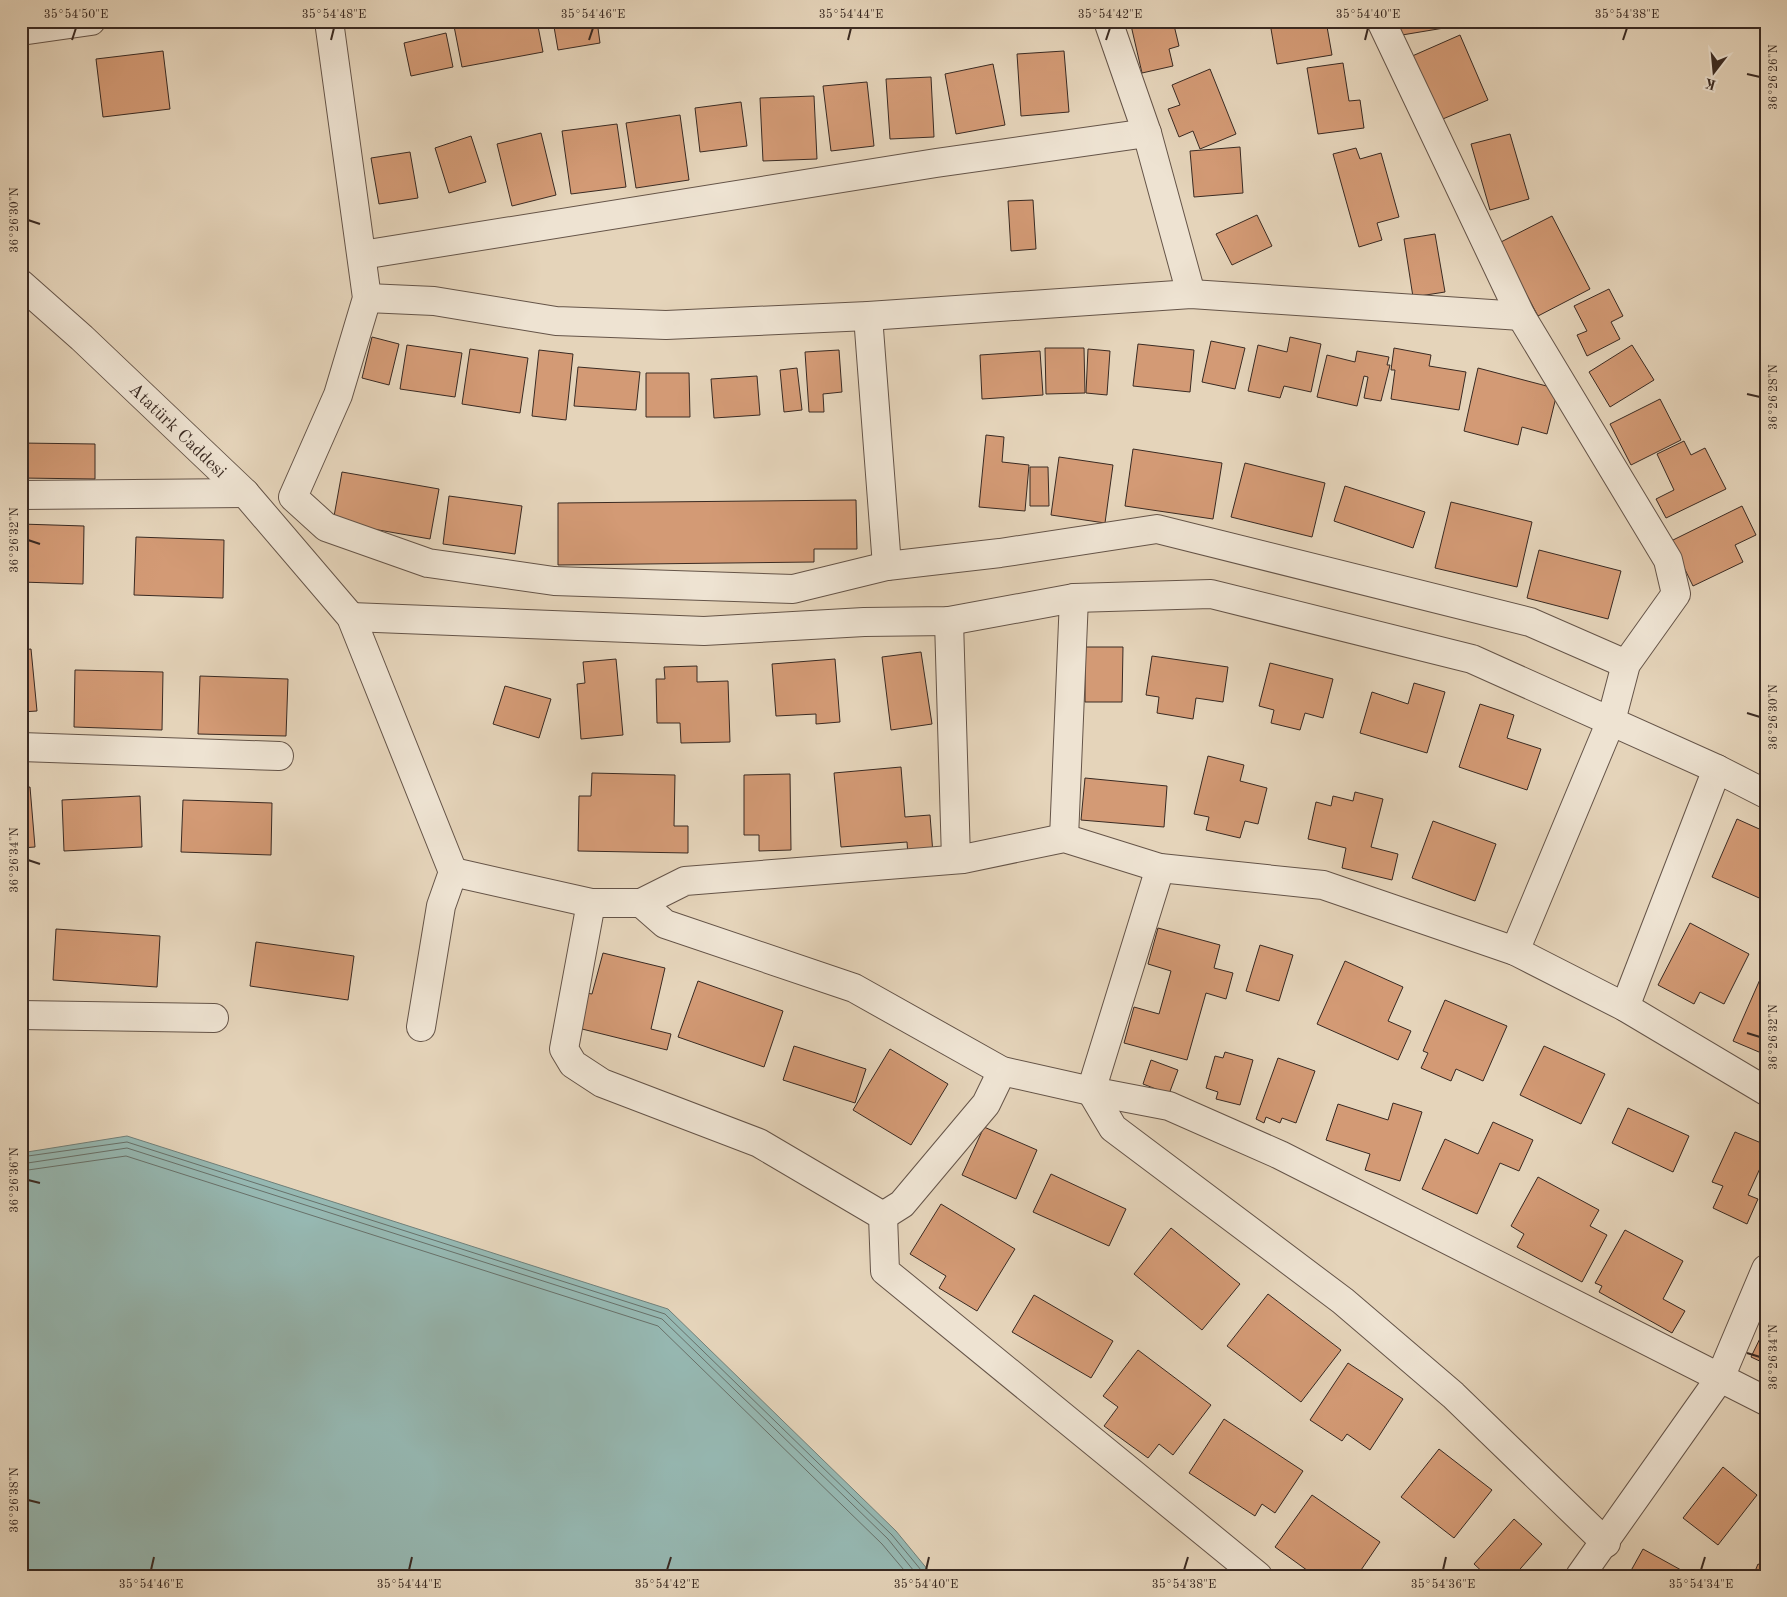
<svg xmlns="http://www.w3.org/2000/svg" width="1787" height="1597" font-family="'Old Standard TT',serif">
	<rect width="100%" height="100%" fill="#e5d4ba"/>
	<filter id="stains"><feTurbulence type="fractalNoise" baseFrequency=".004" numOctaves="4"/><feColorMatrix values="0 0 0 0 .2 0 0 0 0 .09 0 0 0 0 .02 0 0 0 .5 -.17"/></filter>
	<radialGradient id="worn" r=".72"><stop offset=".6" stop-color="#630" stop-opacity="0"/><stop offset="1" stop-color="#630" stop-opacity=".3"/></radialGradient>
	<polygon fill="#96b8b2" stroke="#717f78" points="127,1136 668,1309 896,1531 933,1576 21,1576 21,1153"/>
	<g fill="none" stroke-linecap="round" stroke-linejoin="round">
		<g stroke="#68716a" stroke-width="1">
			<polyline points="21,1157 127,1142 665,1314 892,1535 926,1576"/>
			<polyline points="21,1164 127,1148 662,1319 888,1539 918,1576"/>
			<polyline points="21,1171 126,1156 658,1326 882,1544 909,1576"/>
		</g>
	</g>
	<g fill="#d39a75" stroke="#3a2a22">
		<polygon points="453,21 537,21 543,52 462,67"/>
		<polygon points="553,21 597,21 600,43 558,50"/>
		<polygon points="1130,21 1173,21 1179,46 1169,49 1173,66 1142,73"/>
		<polygon points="1276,21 1326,21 1332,55 1277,64 1270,23"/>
		<polygon points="1393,21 1443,21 1444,28 1396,36"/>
		<polygon points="446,33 453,67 411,76 404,43"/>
		<polygon points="1460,35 1488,100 1438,121 1410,57"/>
		<polygon points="163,51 170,109 103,117 96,59"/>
		<polygon points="1064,51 1069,112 1021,116 1017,54"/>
		<polygon points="1343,63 1349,101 1360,100 1364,128 1318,134 1307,68"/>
		<polygon points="993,64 1005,125 956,134 945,74"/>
		<polygon points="1210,69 1236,134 1200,149 1193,131 1179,137 1168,109 1180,105 1172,85"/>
		<polygon points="931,77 934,137 890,139 886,79"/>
		<polygon points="867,82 874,146 831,151 823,86"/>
		<polygon points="814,96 817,159 763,161 760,98"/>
		<polygon points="741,102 747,146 700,152 695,108"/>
		<polygon points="680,115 689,180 636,188 626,123"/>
		<polygon points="617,124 626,187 571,194 562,131"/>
		<polygon points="541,133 556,195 512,206 497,144"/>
		<polygon points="1510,134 1529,199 1490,210 1471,144"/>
		<polygon points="471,136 486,182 449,193 435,148"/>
		<polygon points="1240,147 1243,193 1194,197 1190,151"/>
		<polygon points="1356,148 1360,159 1381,153 1399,217 1377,223 1382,240 1359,247 1333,154"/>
		<polygon points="410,152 418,198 379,204 371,158"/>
		<polygon points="1033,200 1036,249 1011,251 1008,201"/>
		<polygon points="1257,215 1272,246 1232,265 1216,234"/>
		<polygon points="1552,216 1590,289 1538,316 1499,243"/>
		<polygon points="1435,234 1445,292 1413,297 1404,239"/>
		<polygon points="1609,289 1623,316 1611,322 1620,339 1587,356 1577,335 1587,331 1574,306"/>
		<polygon points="372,337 399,344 389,385 362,378"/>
		<polygon points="1290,337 1321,344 1311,392 1284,386 1280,398 1248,391 1258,345 1287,352"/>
		<polygon points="1211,341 1245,348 1235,389 1202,382"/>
		<polygon points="1138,344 1194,350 1190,392 1133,386"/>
		<polygon points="407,345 462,353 455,397 400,389"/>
		<polygon points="1632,345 1654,380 1610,407 1589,372"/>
		<polygon points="1045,348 1084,348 1085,393 1046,394"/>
		<polygon points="1394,348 1431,355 1429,366 1466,372 1459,410 1391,399 1395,370 1391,370"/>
		<polygon points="470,349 528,358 520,413 462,404"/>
		<polygon points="1088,349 1110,351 1107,395 1086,393"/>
		<polygon points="539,350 573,354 566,420 532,416"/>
		<polygon points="839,350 842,392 823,394 824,412 809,412 805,352"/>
		<polygon points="1040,351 1043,395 982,399 980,355"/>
		<polygon points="1357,351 1389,357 1387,365 1390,365 1381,401 1364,398 1368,377 1364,376 1357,406 1317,397 1327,355 1355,362"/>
		<polygon points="578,367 640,372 636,410 574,406"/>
		<polygon points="797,368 802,410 784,412 780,370"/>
		<polygon points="1478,368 1558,389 1547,434 1522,427 1518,445 1464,431"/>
		<polygon points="646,373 689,373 690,417 646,417"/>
		<polygon points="757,376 760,415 714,418 711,379"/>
		<polygon points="1660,399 1681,440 1631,465 1610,424"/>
		<polygon points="986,435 1004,437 1002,462 1029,465 1025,511 979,507"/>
		<polygon points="1684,441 1691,455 1705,448 1726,489 1666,518 1656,499 1674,490 1657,454"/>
		<polygon points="21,443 95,444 95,479 21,478"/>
		<polygon points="1133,449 1222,463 1213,519 1125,506"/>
		<polygon points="1059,457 1113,465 1105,523 1051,515"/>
		<polygon points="1245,463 1325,483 1312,537 1231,517"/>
		<polygon points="1030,467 1048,467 1049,506 1030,506"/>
		<polygon points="342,472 439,489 430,539 333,522"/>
		<polygon points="1345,486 1425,512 1413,548 1334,521"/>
		<polygon points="449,496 522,506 515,554 443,544"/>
		<polygon points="856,500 857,549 814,549 814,562 558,565 558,503"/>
		<polygon points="1451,502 1532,522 1517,587 1435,568"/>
		<polygon points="1742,506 1756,535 1735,545 1743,562 1693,586 1671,541"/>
		<polygon points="21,524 84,526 83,584 21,582"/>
		<polygon points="136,537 224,540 223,598 134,595"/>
		<polygon points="1539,550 1621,571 1608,619 1527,598"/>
		<polygon points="1085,647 1123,647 1122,702 1085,702"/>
		<polygon points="31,649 37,711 21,712 21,650"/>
		<polygon points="921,652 932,724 891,730 882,657"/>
		<polygon points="1152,656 1228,667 1223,702 1196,698 1193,719 1157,713 1159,697 1146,695"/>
		<polygon points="616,659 623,735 581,739 577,684 585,683 583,662"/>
		<polygon points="835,659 840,722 816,724 816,714 776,716 772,664"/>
		<polygon points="1270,663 1333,679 1323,718 1305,713 1300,730 1271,723 1274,710 1259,706"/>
		<polygon points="697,666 697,682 728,681 730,742 681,743 680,723 657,723 656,679 665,679 664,667"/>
		<polygon points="75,670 163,672 162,730 74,727"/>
		<polygon points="200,676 288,679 286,736 198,734"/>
		<polygon points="1414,683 1445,692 1427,753 1360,733 1372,692 1408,704"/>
		<polygon points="505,686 551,699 539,738 493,724"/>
		<polygon points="1480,704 1514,715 1507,738 1541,749 1527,790 1459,767"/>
		<polygon points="1208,756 1244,765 1240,781 1267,788 1258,824 1245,821 1240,838 1206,830 1209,817 1194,814"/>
		<polygon points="901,767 905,817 930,815 933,854 908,855 907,842 841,847 834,773"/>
		<polygon points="592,773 675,775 674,826 688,826 688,853 578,851 579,796 591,796"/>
		<polygon points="790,774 791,850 759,851 759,835 744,835 744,775"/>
		<polygon points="1085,778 1167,786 1164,827 1081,820"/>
		<polygon points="30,787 35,847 21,848 21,788"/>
		<polygon points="1355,792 1383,799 1371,847 1398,854 1392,880 1342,868 1346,848 1308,839 1316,802 1331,806 1333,796 1353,801"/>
		<polygon points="140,796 142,847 64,851 62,800"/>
		<polygon points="183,800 272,803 271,855 181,852"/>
		<polygon points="1737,819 1766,832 1766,901 1712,877"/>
		<polygon points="1433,821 1496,844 1475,901 1412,878"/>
		<polygon points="1690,923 1749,954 1724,1004 1700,992 1694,1004 1658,985"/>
		<polygon points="1158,928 1220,945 1214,968 1233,973 1226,999 1206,993 1187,1060 1124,1043 1134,1007 1159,1014 1171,971 1148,964"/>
		<rect x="21" y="929" width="7" height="35"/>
		<polygon points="56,929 160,936 157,987 53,980"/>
		<polygon points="256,942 354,956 348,1000 250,986"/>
		<polygon points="1260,945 1293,955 1279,1001 1246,991"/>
		<polygon points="603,953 665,968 651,1029 671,1034 667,1050 578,1028 586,993 592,994"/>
		<polygon points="1345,961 1403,987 1388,1021 1411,1031 1398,1060 1317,1024"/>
		<polygon points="1765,968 1766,968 1766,1055 1733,1041"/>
		<polygon points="698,981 783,1011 764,1067 678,1037"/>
		<polygon points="1445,1000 1507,1026 1483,1081 1456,1069 1451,1081 1421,1068 1428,1053 1423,1051"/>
		<polygon points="794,1046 866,1069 855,1103 783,1080"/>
		<polygon points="1544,1046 1605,1074 1581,1124 1520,1095"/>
		<polygon points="890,1049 948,1084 911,1145 853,1110"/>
		<polygon points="1225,1052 1253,1060 1240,1105 1216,1099 1218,1092 1206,1088 1215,1056 1223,1058"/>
		<polygon points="1278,1058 1315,1071 1296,1123 1282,1118 1280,1123 1266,1117 1264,1123 1256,1119"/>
		<polygon points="1151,1060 1178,1070 1169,1094 1143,1084"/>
		<polygon points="1393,1103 1422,1112 1400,1181 1365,1170 1370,1154 1326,1140 1338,1104 1388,1120"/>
		<polygon points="1628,1108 1689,1136 1673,1172 1612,1143"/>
		<polygon points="1493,1122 1533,1140 1519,1171 1500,1163 1477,1214 1422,1189 1445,1139 1478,1154"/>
		<polygon points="984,1127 1037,1150 1016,1199 962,1175"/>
		<polygon points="1735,1132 1766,1145 1766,1155 1748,1195 1758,1199 1747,1224 1713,1208 1723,1186 1712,1182"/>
		<polygon points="1051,1174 1126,1209 1109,1246 1033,1212"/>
		<polygon points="1538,1177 1599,1210 1590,1226 1607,1235 1582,1282 1517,1247 1524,1234 1511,1226"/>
		<polygon points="941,1204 1015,1249 977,1311 939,1288 946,1276 910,1254"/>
		<polygon points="1171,1228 1240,1284 1202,1330 1134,1274"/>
		<polygon points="1625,1230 1683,1261 1663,1299 1685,1311 1672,1333 1599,1292 1602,1286 1595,1283"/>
		<polygon points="1268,1294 1341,1350 1301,1402 1227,1346"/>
		<polygon points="1034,1295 1113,1341 1091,1378 1012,1332"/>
		<polygon points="1766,1326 1766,1364 1751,1357"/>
		<polygon points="1138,1350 1211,1405 1173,1455 1159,1444 1148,1458 1104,1426 1118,1407 1103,1396"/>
		<polygon points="1348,1363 1403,1399 1370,1450 1347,1434 1342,1441 1310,1420"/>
		<polygon points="1224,1419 1303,1471 1275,1513 1262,1504 1255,1516 1189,1473"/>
		<polygon points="1439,1449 1492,1490 1454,1538 1401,1497"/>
		<polygon points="1723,1467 1757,1495 1718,1545 1683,1518"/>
		<polygon points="1312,1495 1380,1542 1357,1576 1315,1576 1275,1547"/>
		<polygon points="1514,1519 1542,1544 1514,1576 1487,1576 1474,1564"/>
		<polygon points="1643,1549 1681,1570 1677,1576 1628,1576"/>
		<polygon points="1758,1564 1766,1567 1766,1576 1753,1576"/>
	</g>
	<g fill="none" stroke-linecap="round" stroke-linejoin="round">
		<defs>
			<g id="minor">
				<polyline points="329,21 367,298 338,395 293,497 326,527 428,563 554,581 793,589 887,566 1000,553 1157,529 1530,622 1626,664"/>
				<polyline points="1108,21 1147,133 1191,294"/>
				<polyline points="1381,21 1521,316 1668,560 1676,594 1626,664 1611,721 1515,951"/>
				<polyline points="21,31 91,21"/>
				<polyline points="362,255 936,163 1147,133"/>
				<polyline points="367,298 434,301 556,321 666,325 868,316 1191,294 1521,316"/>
				<polyline points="868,316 887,566"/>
				<polyline points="21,495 245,493"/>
				<polyline points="351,617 704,631 864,622 949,621 1074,598 1211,594 1472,659 1717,769 1766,794"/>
				<polyline points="949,621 956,859"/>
				<polyline points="21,747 279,756"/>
				<polyline points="1064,838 1074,598"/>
				<polyline points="1160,868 1091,1091 1113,1128 1343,1301 1453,1395 1606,1543"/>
				<polyline points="591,903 564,1049 573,1064 602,1083 759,1143 883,1216 885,1271 1258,1576"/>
				<polyline points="641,903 665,924 854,988 1002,1071 1091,1091 1169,1106 1280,1155 1766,1401"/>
				<polyline points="1625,1007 1717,769"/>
				<polyline points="21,1015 214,1018"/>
				<polyline points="421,1027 441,906 453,872 591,903 641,903 685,881 963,859 1064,838 1160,868 1323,885 1515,951 1625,1007 1766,1091"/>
				<polyline points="883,1216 902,1204 986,1104 1002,1071"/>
				<polyline points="1580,1576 1720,1378 1766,1269"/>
			</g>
			<polyline id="tertiary" points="21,284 82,338 245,493 351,617 453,872"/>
		</defs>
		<use href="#minor" stroke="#655448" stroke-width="30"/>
		<use href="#tertiary" stroke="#655448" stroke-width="30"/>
		<use href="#minor" stroke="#eee3d2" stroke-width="28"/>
		<use href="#tertiary" stroke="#eee3d2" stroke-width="28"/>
	</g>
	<path fill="none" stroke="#3a2a22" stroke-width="2" d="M72 40 76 28M331 40 334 28M589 40 593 28M848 40 851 28M1106 40 1110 28M1365 40 1368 28M1623 40 1627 28M1747 74 1760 77M28 220 40 224M1747 394 1760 397M28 540 40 544M1747 713 1760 717M28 860 40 864M1747 1033 1760 1037M28 1180 40 1183M1747 1353 1760 1357M28 1500 40 1503M151 1570 154 1557M409 1570 412 1557M667 1570 671 1557M926 1570 929 1557M1184 1570 1188 1557M1443 1570 1446 1557M1701 1570 1705 1557"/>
	<g text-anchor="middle" stroke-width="4.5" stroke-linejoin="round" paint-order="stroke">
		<g font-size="18" fill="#3a2a22" stroke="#eee3d2">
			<text transform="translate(178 430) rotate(44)" y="6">Atatürk Caddesi</text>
		</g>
	</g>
	<rect width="1787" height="1597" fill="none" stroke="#e5d4ba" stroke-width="55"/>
	<g transform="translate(1714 72) rotate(196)" stroke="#eee3d2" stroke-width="4" paint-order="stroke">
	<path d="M0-4L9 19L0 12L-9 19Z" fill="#3a2a22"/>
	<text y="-8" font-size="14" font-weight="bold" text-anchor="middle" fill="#3a2a22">K</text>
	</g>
	<rect x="28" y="28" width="1732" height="1542" fill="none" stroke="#3a2a22" stroke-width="2"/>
	<g font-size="12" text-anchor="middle" fill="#3a2a22">
		<text x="76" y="18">35°54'50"E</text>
		<text x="334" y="18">35°54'48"E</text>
		<text x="593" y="18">35°54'46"E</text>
		<text x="851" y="18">35°54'44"E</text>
		<text x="1110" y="18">35°54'42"E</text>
		<text x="1368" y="18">35°54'40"E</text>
		<text x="1627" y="18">35°54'38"E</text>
		<text transform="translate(1773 77) rotate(-90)" y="4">36°26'26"N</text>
		<text transform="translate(14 220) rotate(-90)" y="4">36°26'30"N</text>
		<text transform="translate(1773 397) rotate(-90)" y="4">36°26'28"N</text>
		<text transform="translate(14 540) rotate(-90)" y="4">36°26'32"N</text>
		<text transform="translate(1773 717) rotate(-90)" y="4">36°26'30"N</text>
		<text transform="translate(14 860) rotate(-90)" y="4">36°26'34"N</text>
		<text transform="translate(1773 1037) rotate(-90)" y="4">36°26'32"N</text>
		<text transform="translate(14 1180) rotate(-90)" y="4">36°26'36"N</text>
		<text transform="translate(1773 1357) rotate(-90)" y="4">36°26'34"N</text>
		<text transform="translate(14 1500) rotate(-90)" y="4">36°26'38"N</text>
		<text x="151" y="1588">35°54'46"E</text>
		<text x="409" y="1588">35°54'44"E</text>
		<text x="667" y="1588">35°54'42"E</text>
		<text x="926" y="1588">35°54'40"E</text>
		<text x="1184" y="1588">35°54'38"E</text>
		<text x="1443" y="1588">35°54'36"E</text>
		<text x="1701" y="1588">35°54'34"E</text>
	</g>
	<rect width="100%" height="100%" filter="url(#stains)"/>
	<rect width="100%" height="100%" fill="url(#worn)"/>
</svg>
